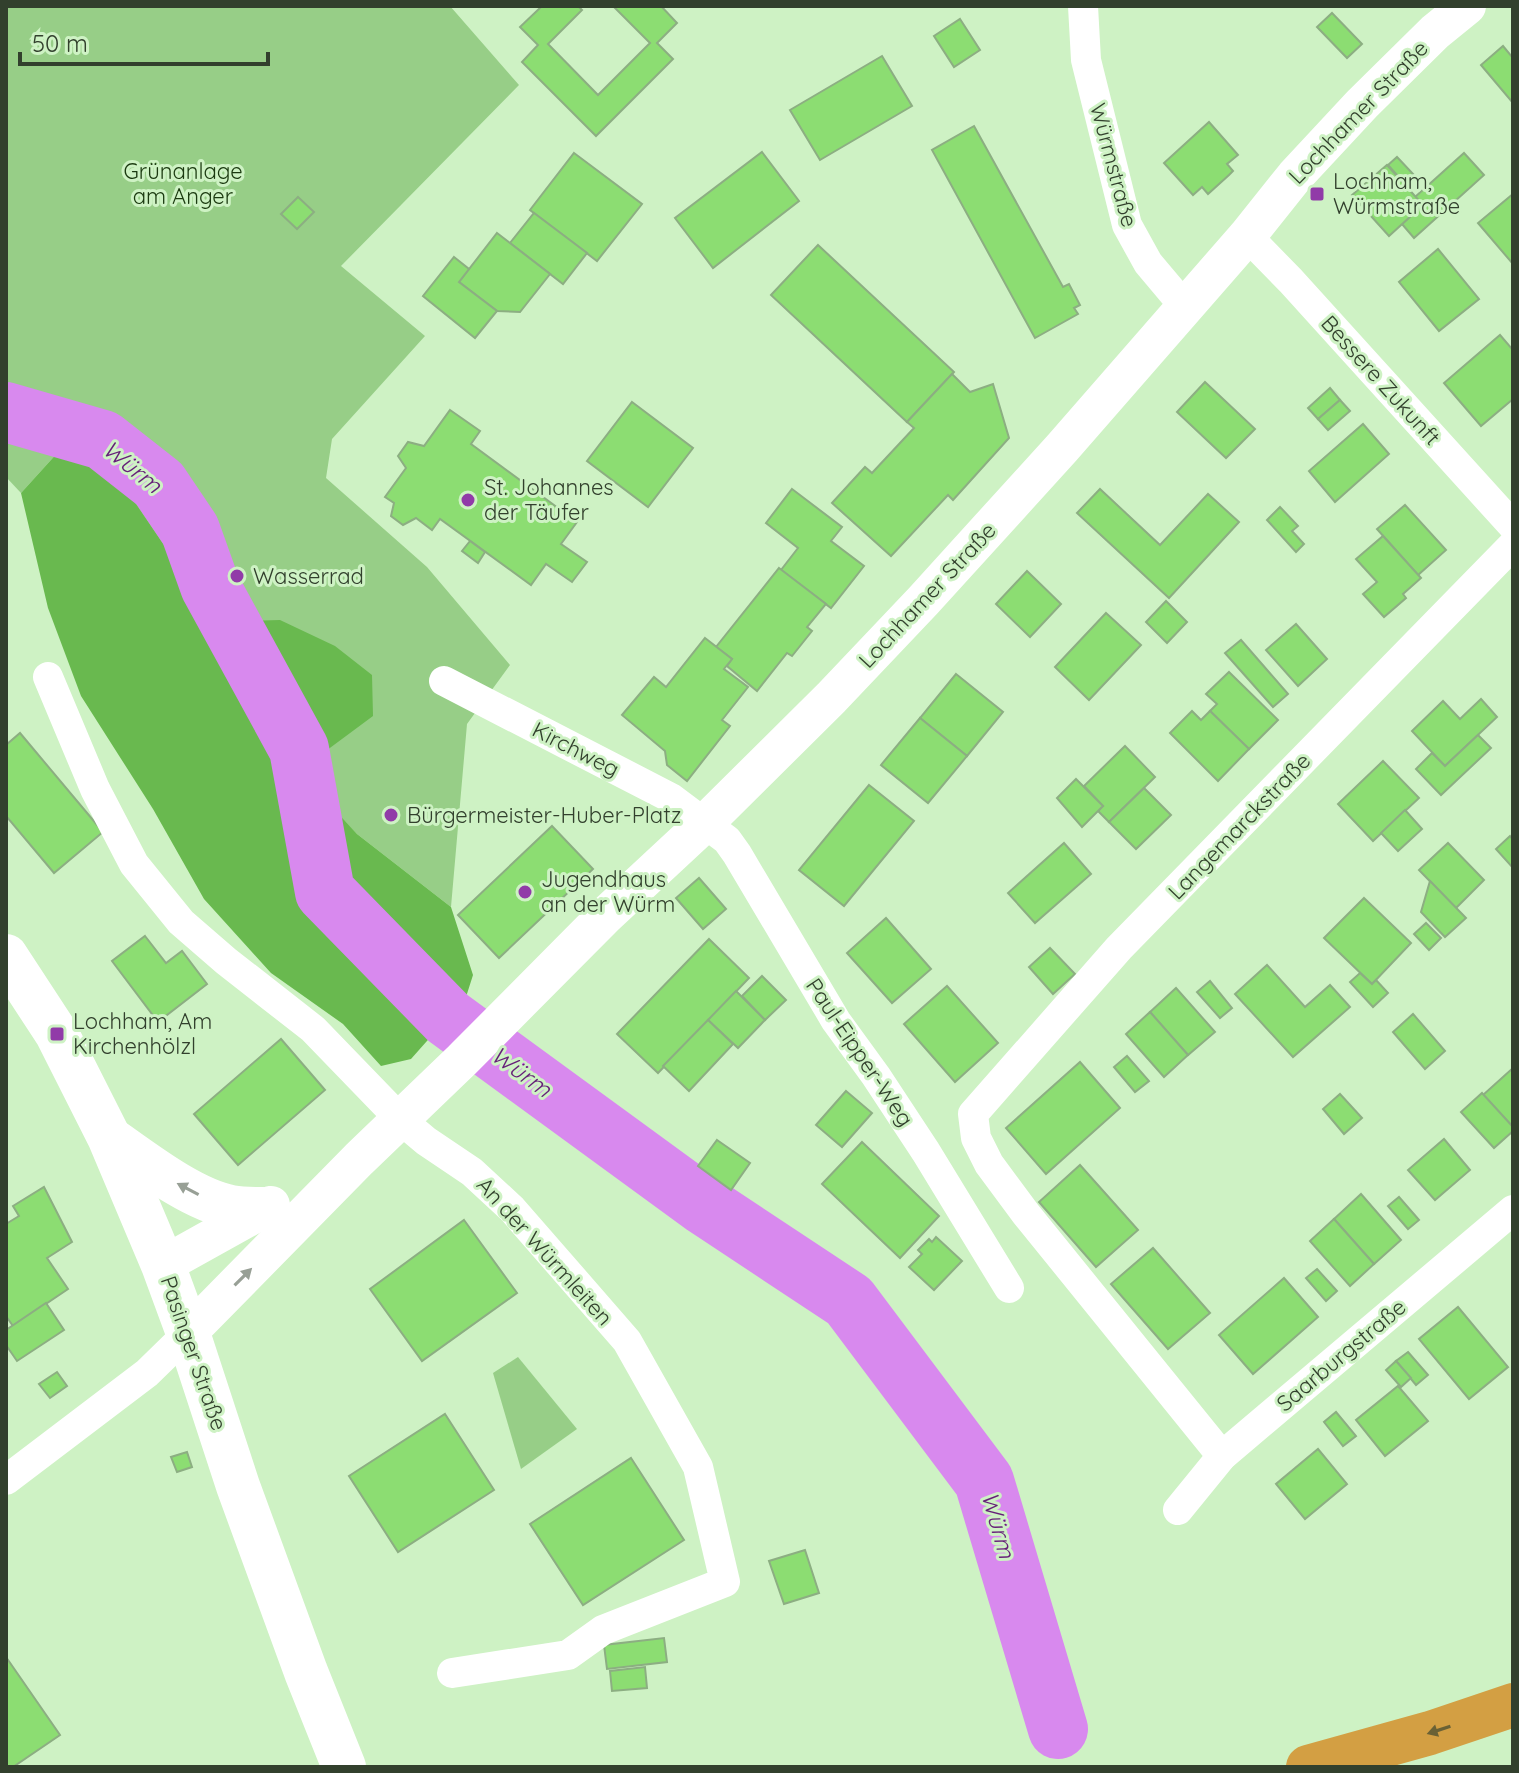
<svg xmlns="http://www.w3.org/2000/svg" width="1519" height="1773" font-family="Quicksand,sans-serif">
	<rect width="100%" height="100%" fill="#cef2c4"/>
	<g fill="#97ce87">
		<polygon points="6,6 450,6 519,85 341,266 425,336 332,439 326,478 427,567 510,665 467,724 451,907 357,834 321,796 315,758 60,450 21,493 6,477"/>
		<polygon points="518,1357 577,1429 521,1469 493,1373"/>
	</g>
	<polygon fill="#69b94f" points="60,450 102,454 221,629 247,621 280,620 335,646 372,675 373,716 315,759 322,796 357,834 451,907 473,975 466,997 411,1059 381,1066 343,1024 271,973 204,899 153,809 81,696 48,608 21,493"/>
	<g fill="none" stroke-linecap="round" stroke-linejoin="round">
		<polyline stroke="#d889ee" stroke-width="60" points="6,412 103,440 159,484 190,530 210,586 299,749 325,892 448,1018 704,1205 849,1301 984,1481 1058,1729"/>
	</g>
	<g fill="#8cdd72" stroke="#8cae82" stroke-width="2">
		<polygon points="542,6 578,6 582,10 548,44 598,95 650,43 613,6 661,6 677,23 657,43 673,59 596,136 522,62 538,45 520,27"/>
		<polygon points="1332,13 1362,44 1347,58 1317,27"/>
		<polygon points="960,19 980,50 954,67 934,36"/>
		<polygon points="1503,46 1513,58 1513,103 1481,65"/>
		<polygon points="882,56 912,106 820,160 790,110"/>
		<polygon points="1209,122 1238,155 1227,164 1233,171 1229,175 1208,194 1202,187 1193,195 1164,163"/>
		<polygon points="974,126 1063,287 1069,284 1080,305 1074,308 1078,314 1035,338 932,150"/>
		<polygon points="762,152 799,201 713,268 675,218"/>
		<polygon points="574,153 642,204 597,261 530,210"/>
		<polygon points="1464,153 1484,175 1414,238 1402,224 1423,205 1415,197"/>
		<polygon points="1397,157 1414,175 1405,184 1388,165"/>
		<polygon points="1387,165 1423,205 1389,236 1352,195"/>
		<polygon points="1513,194 1513,264 1478,223"/>
		<polygon points="298,197 314,212 297,229 281,214"/>
		<polygon points="534,213 587,253 563,284 510,243"/>
		<polygon points="497,233 550,274 520,312 497,311 459,282"/>
		<polygon points="818,245 954,372 907,422 771,295"/>
		<polygon points="1438,249 1479,299 1439,331 1399,282"/>
		<polygon points="454,257 469,269 459,282 497,311 475,338 423,296"/>
		<polygon points="1500,335 1513,350 1513,399 1481,426 1444,383"/>
		<polygon points="952,374 970,392 993,384 1009,438 953,500 948,495 891,556 832,503 865,467 872,473 914,428 907,422"/>
		<polygon points="1205,382 1255,429 1226,458 1177,412"/>
		<polygon points="1330,388 1340,400 1318,419 1308,408"/>
		<polygon points="1340,400 1350,411 1328,430 1318,419"/>
		<polygon points="632,402 693,448 648,507 587,461"/>
		<polygon points="450,410 480,431 471,444 577,522 561,544 587,562 572,582 546,564 531,585 440,519 432,530 416,518 403,525 391,516 394,503 385,497 406,468 398,456 408,442 424,446"/>
		<polygon points="1363,424 1389,454 1335,502 1309,471"/>
		<polygon points="792,489 842,527 831,541 864,566 831,608 781,570 798,548 766,523"/>
		<polygon points="1100,489 1160,545 1208,494 1239,522 1169,598 1077,513"/>
		<polygon points="1405,505 1446,550 1418,575 1377,529"/>
		<polygon points="1280,507 1298,526 1292,531 1304,544 1296,552 1267,520"/>
		<polygon points="1383,536 1421,578 1403,594 1406,598 1384,617 1363,594 1377,582 1356,559"/>
		<polygon points="470,541 485,552 478,563 462,551"/>
		<polygon points="779,568 826,604 807,627 812,631 792,656 787,653 757,691 727,666 732,659 716,647"/>
		<polygon points="1027,571 1061,604 1030,637 996,604"/>
		<polygon points="1166,601 1187,622 1167,643 1146,622"/>
		<polygon points="1106,613 1141,645 1089,700 1055,667"/>
		<polygon points="1296,624 1327,659 1298,686 1266,650"/>
		<polygon points="705,638 732,659 724,669 748,687 722,720 730,726 687,781 667,765 665,751 622,715 654,677 666,687"/>
		<polygon points="1241,640 1288,694 1273,707 1225,653"/>
		<polygon points="1229,672 1278,720 1249,749 1210,711 1217,704 1206,694"/>
		<polygon points="956,674 1003,712 967,756 920,718"/>
		<polygon points="1481,699 1497,717 1445,766 1412,731 1443,701 1460,719"/>
		<polygon points="1192,711 1201,720 1210,711 1249,749 1218,781 1170,733"/>
		<polygon points="920,718 967,756 928,803 881,765"/>
		<polygon points="20,733 103,832 54,873 6,816 6,745"/>
		<polygon points="1478,735 1491,748 1441,795 1416,769 1432,753 1445,766"/>
		<polygon points="1125,746 1155,777 1109,822 1098,811 1103,806 1084,786"/>
		<polygon points="1383,761 1419,798 1373,841 1338,804"/>
		<polygon points="1076,779 1103,806 1082,827 1057,798"/>
		<polygon points="869,785 914,821 844,906 799,870"/>
		<polygon points="1144,788 1171,815 1136,849 1109,822"/>
		<polygon points="1405,810 1422,829 1398,851 1381,833"/>
		<polygon points="552,826 593,869 499,958 458,915"/>
		<polygon points="1510,836 1513,840 1513,868 1496,849"/>
		<polygon points="1064,843 1091,874 1035,923 1008,893"/>
		<polygon points="1448,843 1484,880 1456,908 1419,870"/>
		<polygon points="699,878 726,909 703,929 676,898"/>
		<polygon points="1430,881 1466,918 1445,937 1421,912"/>
		<polygon points="1364,898 1411,943 1372,984 1324,938"/>
		<polygon points="886,918 931,969 892,1003 847,953"/>
		<polygon points="1426,923 1441,938 1429,950 1414,934"/>
		<polygon points="145,936 166,963 182,951 207,984 158,1022 112,961"/>
		<polygon points="709,939 749,978 658,1073 617,1034"/>
		<polygon points="1050,948 1075,974 1053,994 1029,967"/>
		<polygon points="1267,965 1305,1007 1330,985 1350,1007 1293,1057 1235,994"/>
		<polygon points="1360,973 1372,984 1376,980 1388,993 1373,1007 1350,982"/>
		<polygon points="762,976 786,1000 765,1020 742,996"/>
		<polygon points="1210,981 1232,1008 1220,1018 1197,992"/>
		<polygon points="947,986 998,1043 955,1082 904,1024"/>
		<polygon points="1176,988 1215,1032 1188,1055 1150,1012"/>
		<polygon points="736,991 765,1020 738,1048 708,1020"/>
		<polygon points="1150,1012 1188,1055 1164,1077 1126,1034"/>
		<polygon points="1413,1014 1445,1051 1425,1069 1393,1032"/>
		<polygon points="708,1020 733,1044 689,1091 663,1066"/>
		<polygon points="281,1039 325,1090 238,1165 194,1114"/>
		<polygon points="1127,1056 1149,1081 1135,1092 1114,1067"/>
		<polygon points="1080,1062 1120,1108 1046,1174 1006,1128"/>
		<polygon points="1513,1068 1513,1127 1483,1095"/>
		<polygon points="846,1091 872,1113 842,1147 816,1125"/>
		<polygon points="1482,1093 1513,1127 1513,1131 1494,1148 1461,1112"/>
		<polygon points="1340,1094 1362,1118 1344,1134 1323,1109"/>
		<polygon points="1444,1139 1470,1170 1435,1200 1408,1170"/>
		<polygon points="717,1140 750,1163 731,1190 698,1166"/>
		<polygon points="862,1142 939,1216 900,1258 822,1184"/>
		<polygon points="1080,1165 1138,1230 1096,1267 1039,1202"/>
		<polygon points="44,1187 72,1242 47,1258 68,1289 13,1326 6,1316 6,1224 19,1216 13,1206"/>
		<polygon points="1361,1194 1401,1240 1374,1264 1334,1219"/>
		<polygon points="1399,1197 1419,1220 1408,1229 1388,1206"/>
		<polygon points="1334,1219 1374,1264 1350,1286 1310,1241"/>
		<polygon points="464,1220 517,1293 422,1361 370,1289"/>
		<polygon points="936,1237 962,1261 934,1290 909,1267 922,1254 918,1250 929,1239 932,1242"/>
		<polygon points="1153,1248 1210,1313 1168,1349 1111,1284"/>
		<polygon points="1317,1269 1337,1291 1326,1301 1306,1278"/>
		<polygon points="1284,1278 1318,1317 1253,1374 1219,1335"/>
		<polygon points="46,1303 64,1330 17,1361 6,1345 6,1330"/>
		<polygon points="1458,1307 1508,1367 1469,1399 1419,1339"/>
		<polygon points="1408,1352 1428,1375 1416,1385 1396,1361"/>
		<polygon points="1396,1361 1411,1378 1401,1387 1386,1370"/>
		<polygon points="57,1372 67,1386 50,1398 39,1384"/>
		<polygon points="1398,1386 1428,1421 1385,1456 1356,1420"/>
		<polygon points="1336,1412 1356,1436 1343,1446 1324,1422"/>
		<polygon points="445,1414 494,1490 398,1552 349,1476"/>
		<polygon points="1318,1449 1347,1484 1305,1519 1276,1484"/>
		<polygon points="187,1452 192,1467 177,1472 171,1457"/>
		<polygon points="631,1458 684,1540 583,1605 530,1524"/>
		<polygon points="805,1550 819,1593 784,1604 769,1561"/>
		<polygon points="664,1638 667,1662 607,1669 604,1645"/>
		<polygon points="6,1657 60,1735 13,1767 6,1767"/>
		<polygon points="645,1667 647,1688 612,1691 610,1671"/>
	</g>
	<g fill="none" stroke-linecap="round" stroke-linejoin="round">
		<g stroke="#fff" stroke-width="30">
			<polyline points="1083,6 1086,60 1127,225 1148,263 1185,307"/>
			<polyline points="1247,236 1291,281 1513,526"/>
			<polyline points="48,677 95,789 134,864 181,922 226,961 313,1029 401,1120 426,1141 472,1172 512,1209 627,1341 698,1467 725,1582 603,1630 568,1655 452,1673"/>
			<polyline points="444,681 671,798 727,840 737,854 836,1021 876,1076 926,1152 1009,1288"/>
			<polyline points="1222,1456 1026,1214 989,1164 976,1138 973,1114 1119,948 1513,545"/>
			<polyline points="6,1480 147,1373 188,1333"/>
			<polyline points="1178,1510 1222,1456 1513,1210"/>
		</g>
		<g stroke="#fff" stroke-width="38">
			<polyline points="163,1265 271,1205"/>
			<polyline points="188,1333 359,1159 462,1060 605,916 705,823 831,698 923,601 1062,448 1247,236 1295,176 1362,104 1435,32 1467,6"/>
		</g>
		<g stroke="#fff" stroke-width="44">
			<polyline points="6,956 57,1034 109,1137 163,1265 188,1333 238,1486 306,1672 344,1767"/>
			<path d="M111 1139C144 1162 191 1199 231 1207 241 1209 252 1209 263 1209"/>
		</g>
		<polyline stroke="#d39f43" stroke-width="44" points="1308,1767 1430,1733 1513,1705"/>
	</g>
	<defs><path id="oneway-solid" d="M-6-.8H1V-3.2L6.5 0L1 3.2V.8H-6Z" transform="scale(2)"/></defs>
	<g fill="#98a096">
		<use href="#oneway-solid" transform="translate(188 1189) rotate(-152)"/>
		<use href="#oneway-solid" transform="translate(243 1277) rotate(-45)"/>
	</g>
	<use fill="#6a6135" href="#oneway-solid" transform="translate(1439 1730) rotate(162)"/>
	<g fill="#913ba8" stroke="#cef2c4" stroke-width="3">
		<rect x="1309" y="186" width="16" height="16" rx="4"/>
		<circle cx="468" cy="500" r="8"/>
		<circle cx="237" cy="576" r="8"/>
		<circle cx="391" cy="815" r="8"/>
		<circle cx="525" cy="892" r="8"/>
		<rect x="49" y="1026" width="16" height="16" rx="4"/>
	</g>
	<g text-anchor="middle" stroke-width="6" stroke-linejoin="round" paint-order="stroke">
		<g font-size="22" fill="#32402d" stroke="#cef2c4">
			<text transform="translate(1358 112) rotate(-46)" y="8">Lochhamer Straße</text>
			<text transform="translate(1114 165) rotate(75)" y="8">Würmstraße</text>
			<text transform="translate(1381 380) rotate(48)" y="8">Bessere Zukunft</text>
			<text transform="translate(927 595) rotate(-47)" y="8">Lochhamer Straße</text>
			<text transform="translate(576 749) rotate(27)" y="8">Kirchweg</text>
			<text transform="translate(1239 826) rotate(-46)" y="8">Langemarckstraße</text>
			<text transform="translate(860 1052) rotate(56)" y="8">Paul-Eipper-Weg</text>
			<text transform="translate(545 1251) rotate(48)" y="8">An der Würmleiten</text>
			<text transform="translate(194 1353) rotate(71)" y="8">Pasinger Straße</text>
			<text transform="translate(1341 1355) rotate(-40)" y="8">Saarburgstraße</text>
		</g>
		<g font-size="22" fill="#1b3a10" stroke="#cef2c4">
			<text x="183" y="179">Grünanlage<tspan x="183" dy="25">am Anger</tspan></text>
		</g>
		<g font-size="22" fill="#32402d" stroke="#cef2c4" text-anchor="start">
			<text x="1333" y="189">Lochham,<tspan x="1333" dy="25">Würmstraße</tspan></text>
			<text x="484" y="495">St. Johannes<tspan x="484" dy="25">der Täufer</tspan></text>
			<text x="253" y="584">Wasserrad</text>
			<text x="407" y="823">Bürgermeister-Huber-Platz</text>
			<text x="541" y="887">Jugendhaus<tspan x="541" dy="25">an der Würm</tspan></text>
			<text x="73" y="1029">Lochham, Am<tspan x="73" dy="25">Kirchenhölzl</tspan></text>
		</g>
		<g font-size="24" font-style="italic" fill="#651e78" stroke="#cef2c4">
			<text transform="translate(132 467) rotate(39)" y="8">Würm</text>
			<text transform="translate(521 1072) rotate(36)" y="8">Würm</text>
			<text transform="translate(998 1525) rotate(74)" y="8">Würm</text>
		</g>
	</g>
	<rect width="1519" height="1773" fill="none" stroke="#32402d" stroke-width="16"/>
	<path d="M20 52v12h248v-12" fill="none" stroke="#32402d" stroke-width="4"/>
	<text x="32" y="52" font-size="24" fill="#32402d" stroke="#cef2c4" stroke-width="6" paint-order="stroke">50 m</text>
</svg>
